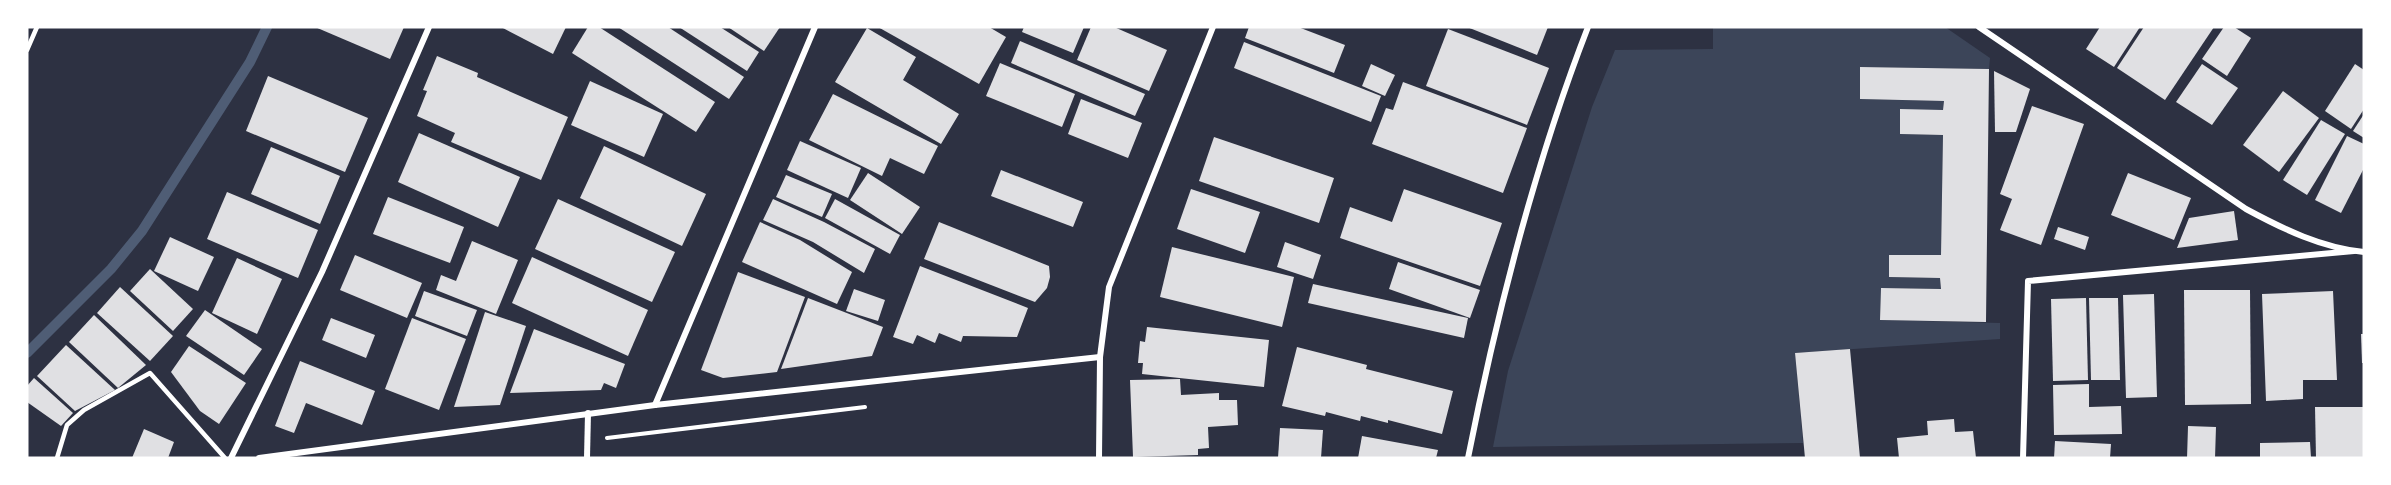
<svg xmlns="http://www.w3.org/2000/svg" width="2391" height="485" font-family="'Asap Condensed',sans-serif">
	<rect width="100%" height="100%" fill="#2d3142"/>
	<polygon fill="#3c4559" points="1713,27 1945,27 1990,58 1989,69 1860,67 1860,99 1944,101 1943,110 1900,110 1900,134 1943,135 1941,255 1889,255 1889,277 1940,278 1941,289 1881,288 1880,320 2000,323 2000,339 1795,353 1803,443 1493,447 1508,371 1592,107 1615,50 1713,49"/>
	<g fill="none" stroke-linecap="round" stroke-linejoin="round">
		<polyline stroke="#4f5d75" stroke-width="10" points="27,353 111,269 142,231 250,62 267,27"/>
	</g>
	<g fill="#e0e0e3">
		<polygon points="315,27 404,27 390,59"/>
		<polygon points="501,27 566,27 553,54"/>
		<polygon points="588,27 599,27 715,102 696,132 572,53"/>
		<polygon points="618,27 668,27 744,77 729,99"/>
		<polygon points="679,27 720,27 759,52 747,71"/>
		<polygon points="728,27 780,27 764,51"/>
		<polygon points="878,27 989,27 1006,37 979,84"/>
		<polygon points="1024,27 1084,27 1073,53 1022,32"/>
		<polygon points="1091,27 1114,27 1167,50 1149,91 1077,60"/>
		<polygon points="1249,27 1298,27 1345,45 1334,73 1245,38"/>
		<polygon points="1467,27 1548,27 1537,55"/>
		<polygon points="2100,27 2140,27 2114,67 2086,49"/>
		<polygon points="2144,27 2214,27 2165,100 2117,68"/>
		<polygon points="2224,27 2234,27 2251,38 2227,76 2202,59"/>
		<polygon points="867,28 916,57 903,80 959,114 941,144 835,82"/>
		<polygon points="1448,29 1549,68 1527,125 1426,86"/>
		<polygon points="1020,41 1145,94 1135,116 1011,63"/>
		<polygon points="1244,42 1381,96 1371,122 1234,68"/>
		<polygon points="437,56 478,73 477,77 568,117 541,180 451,142 455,133 417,116 427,91 423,90"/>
		<polygon points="1000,63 1075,94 1062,127 986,96"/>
		<polygon points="1371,64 1395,75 1385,96 1362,86"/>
		<polygon points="2202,64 2238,88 2212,125 2176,102"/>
		<polygon points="2355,64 2364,70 2364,109 2351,129 2325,111"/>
		<polygon points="1860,67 1989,69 1986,322 1880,320 1881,288 1941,289 1940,278 1889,277 1889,255 1941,255 1943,135 1900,134 1900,109 1943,110 1944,101 1860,99"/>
		<polygon points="1994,71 2030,89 2016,132 1995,132"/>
		<polygon points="268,76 368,118 345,172 246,131"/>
		<polygon points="590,81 663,114 644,157 571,125"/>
		<polygon points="1403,82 1527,128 1503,193 1372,144 1386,108 1393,110"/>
		<polygon points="2283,91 2319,118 2279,172 2243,145"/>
		<polygon points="833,94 938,146 924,174 890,158 882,176 809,140"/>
		<polygon points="1081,99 1142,123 1128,158 1068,134"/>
		<polygon points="2032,106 2084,124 2041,245 2000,230 2012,199 2000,194"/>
		<polygon points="2364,114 2364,138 2353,131"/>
		<polygon points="2321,120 2345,134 2307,195 2283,180"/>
		<polygon points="419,133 520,177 498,227 398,182"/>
		<polygon points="2347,136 2364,144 2364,168 2341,213 2315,200"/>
		<polygon points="1214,137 1334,178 1319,223 1199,181"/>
		<polygon points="800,141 861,168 848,198 787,170"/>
		<polygon points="604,146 706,194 682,246 580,198"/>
		<polygon points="271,147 340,176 320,224 251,194"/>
		<polygon points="1001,170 1083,202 1073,227 991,196"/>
		<polygon points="868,173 920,207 902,234 850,200"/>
		<polygon points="2128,173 2191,198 2174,240 2111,215"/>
		<polygon points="786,175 832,194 822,217 776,197"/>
		<polygon points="1191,189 1260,212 1245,253 1177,229"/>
		<polygon points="1404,189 1502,223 1480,286 1340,238 1350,207 1392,222"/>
		<polygon points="227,192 318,230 298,278 207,239"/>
		<polygon points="388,197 464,227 450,263 373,234"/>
		<polygon points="558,199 675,252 652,302 535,249"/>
		<polygon points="773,199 824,222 875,249 864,273 813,242 763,220"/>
		<polygon points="835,199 900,235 890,254 825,218"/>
		<polygon points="2234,211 2238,240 2177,248 2189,218"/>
		<polygon points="760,222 800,240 852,272 837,304 742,262"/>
		<polygon points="939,222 1049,266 1050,277 1047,288 1035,302 924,259"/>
		<polygon points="2058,227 2089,237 2085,250 2054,239"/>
		<polygon points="170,237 214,257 198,291 154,271"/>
		<polygon points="472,241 518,260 496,314 436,290 441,275 456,281"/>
		<polygon points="1285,242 1321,255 1313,279 1277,267"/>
		<polygon points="1172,247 1294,277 1282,327 1160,297"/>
		<polygon points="355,255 422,283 407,318 340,290"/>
		<polygon points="532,257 648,310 628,356 512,303"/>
		<polygon points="237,258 282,279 257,334 212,313"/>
		<polygon points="1398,262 1480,290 1470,318 1389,289"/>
		<polygon points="920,266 1028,308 1017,337 963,336 961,342 939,333 935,343 917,335 913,344 893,337"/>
		<polygon points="150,269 193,309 173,331 130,291"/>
		<polygon points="738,272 805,297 777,372 723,378 701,370"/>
		<polygon points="1313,284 1468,318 1464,338 1308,303"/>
		<polygon points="120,287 173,336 150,361 97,313"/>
		<polygon points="854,289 885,300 878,321 846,311"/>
		<polygon points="2184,290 2250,290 2251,404 2185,405"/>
		<polygon points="424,291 477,310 467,336 415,316"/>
		<polygon points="2333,291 2337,380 2303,380 2303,399 2266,401 2262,294"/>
		<polygon points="2154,294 2157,397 2126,398 2123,295"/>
		<polygon points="808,298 883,327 872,356 781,369"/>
		<polygon points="2086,298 2088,380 2053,381 2051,299"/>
		<polygon points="2089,298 2118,298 2120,380 2091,380"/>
		<polygon points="205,310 262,349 244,375 186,336"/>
		<polygon points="485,312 526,326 500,405 454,407"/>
		<polygon points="94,315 146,365 118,388 69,342"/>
		<polygon points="331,318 375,335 366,358 322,340"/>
		<polygon points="412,318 466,339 439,410 385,389"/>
		<polygon points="1147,327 1269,340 1264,387 1142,374 1143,363 1138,363 1140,341 1145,342"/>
		<polygon points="534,329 625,364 616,388 604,383 601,390 510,393"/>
		<polygon points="2361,334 2364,334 2364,363 2362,363"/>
		<polygon points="66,345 115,390 75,411 37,376"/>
		<polygon points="189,346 246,383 219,424 200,411 171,372"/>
		<polygon points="1297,347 1367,365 1366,369 1453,391 1442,434 1388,420 1388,423 1361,416 1360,421 1326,412 1325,416 1282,406"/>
		<polygon points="1850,349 1860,458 1805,458 1795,353"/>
		<polygon points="300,361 375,391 362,425 306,403 294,433 275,426"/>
		<polygon points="34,378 73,413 61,426 27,402 27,386"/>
		<polygon points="1180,379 1181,395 1219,393 1219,400 1237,400 1238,425 1208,427 1209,448 1198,449 1198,455 1133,457 1130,380"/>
		<polygon points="2089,384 2089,407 2121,406 2122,434 2054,435 2053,385"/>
		<polygon points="2315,407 2364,407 2364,458 2316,458"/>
		<polygon points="1954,419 1955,432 1973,431 1976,458 1899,458 1897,438 1928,435 1927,421"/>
		<polygon points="2188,426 2216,427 2215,458 2187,458"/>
		<polygon points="1280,428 1323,430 1321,458 1278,458"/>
		<polygon points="144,429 174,442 168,458 132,458"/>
		<polygon points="1362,436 1438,450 1436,458 1358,458"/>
		<polygon points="2055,441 2111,444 2110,458 2054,458"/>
		<polygon points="2310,442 2311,458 2260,458 2260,443"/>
	</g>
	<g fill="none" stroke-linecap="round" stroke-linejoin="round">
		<polyline stroke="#fff" stroke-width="4" points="607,438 865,407"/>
		<g stroke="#fff" stroke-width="4.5">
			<polyline points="27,50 37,27"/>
			<polyline points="57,458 67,425 84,410 150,373 225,458"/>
		</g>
		<g stroke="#fff" stroke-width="6">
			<path d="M1979 27 2246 209C2283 229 2322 248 2364 252"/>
			<polyline points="655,405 815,27"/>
			<polyline points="231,458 322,272 429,27"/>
			<polyline points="259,458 655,405 1100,357"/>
			<polyline points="587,458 588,413"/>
			<polyline points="1099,458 1100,357 1109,287 1213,27"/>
			<path d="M1468 458C1497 312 1534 166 1588 27"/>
			<polyline points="2023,458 2028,281 2354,251"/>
		</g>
	</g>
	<rect width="2391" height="485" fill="none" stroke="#ffffff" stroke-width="57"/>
</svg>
